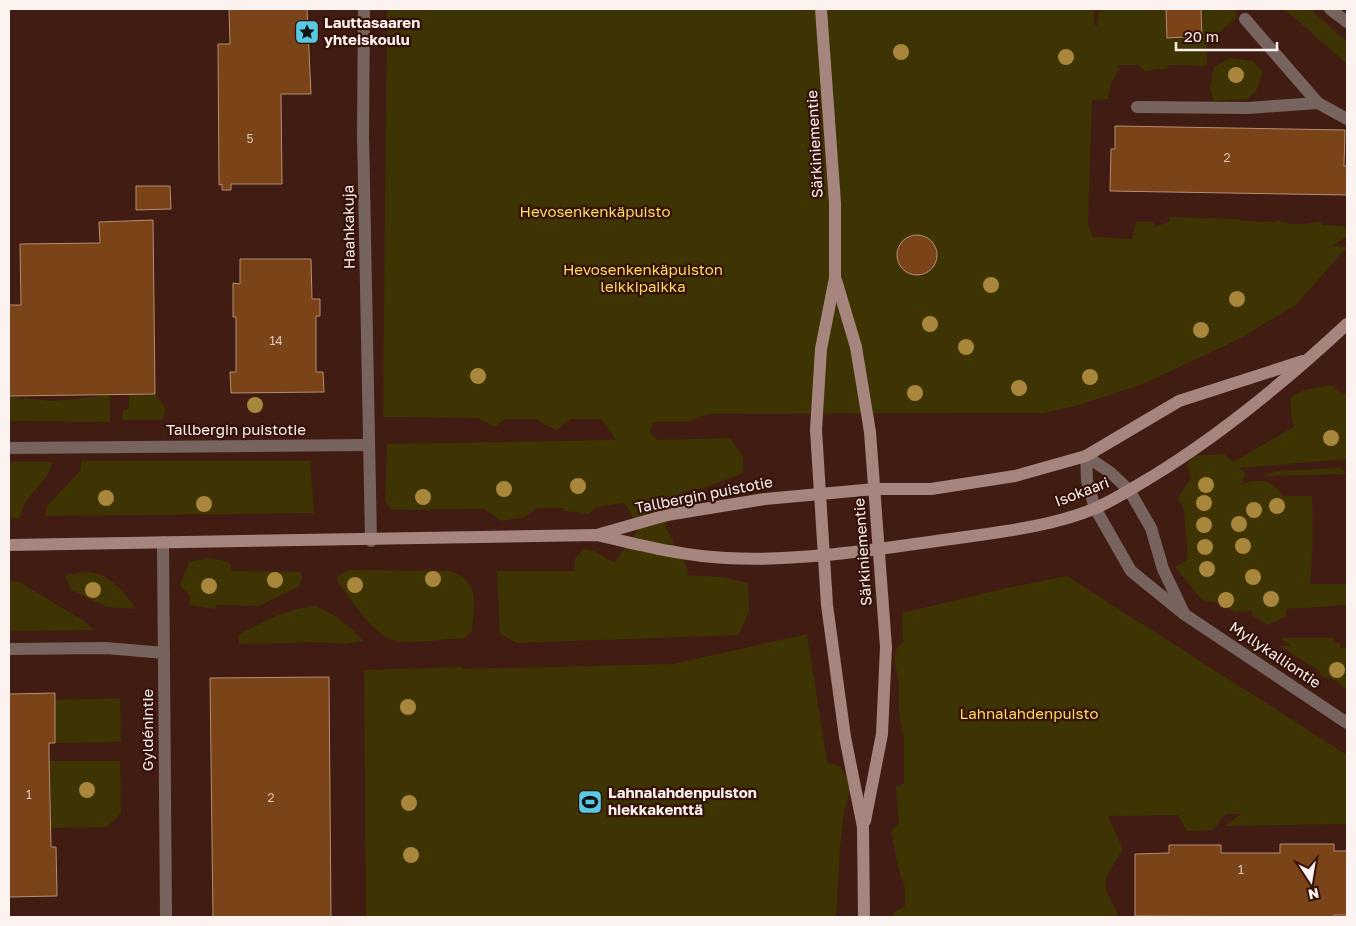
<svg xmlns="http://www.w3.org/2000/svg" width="1356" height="926" font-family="'Golos Text',sans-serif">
	<rect width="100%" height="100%" fill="#411c13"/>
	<g fill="#3e3303">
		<path d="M387 9H1094V24L1097 26 1099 9H1235L1237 17 1214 37 1207 34V66L1168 65V68L1144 71 1139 65H1118L1119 70 1111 82 1108 99 1092 100 1088 224 1093 237 1132 239 1136 222H1153L1154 227 1169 222 1170 217 1239 219 1241 221 1274 222 1278 220C1290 227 1308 224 1321 221L1322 225 1343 226 1347 229V236L1333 246 1347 247 1296 305 1235 341 1143 384 1076 406 1042 413 708 414 686 422H653L650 433 657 440 730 438 743 456V473L707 487 683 492 681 507 665 526 688 569 687 575 722 577 748 583 749 611 739 635 517 643 500 634 497 571H574L575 559 583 549 595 551 614 563 639 529 625 503 595 507 589 514 565 511 563 508H537L525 517 502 521 484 509 392 510 385 501 387 444 616 440 601 419H571L557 430 543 424 538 419H505L495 427 478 418 383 417Z"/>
		<polygon points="1284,9 1310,9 1347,42 1347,64"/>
		<polygon points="1230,58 1253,61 1263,72 1256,91 1248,99 1214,101 1210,88 1214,67"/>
		<path d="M1331 385 1343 395 1347 392V459L1239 468 1246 474 1241 485C1259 477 1272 480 1283 496H1312L1313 538 1310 584H1347V605L1286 609V616L1268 625 1253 616 1252 611 1234 612 1224 604 1202 600 1175 567 1188 560 1184 510 1178 498 1191 478 1187 465 1193 456 1224 454 1233 462 1294 427 1291 413V397L1305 390Z"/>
		<polygon points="155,394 166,410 162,420 122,420 123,410 129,409 129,395"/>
		<polygon points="110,395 110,422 9,421 9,397 53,401"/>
		<polygon points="81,461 310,461 314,513 45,516 47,506 81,470"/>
		<path d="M9 462H52C49 484 22 495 20 518L9 519Z"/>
		<polygon points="1341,468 1347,474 1260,476 1279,471"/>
		<polygon points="209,558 229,562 232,571 300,572 302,577 300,586 259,606 217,605 215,609 189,605 190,596 180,585 189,562"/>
		<path d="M347 570 450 571C481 581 474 604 472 631L465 638C442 639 417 644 395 641 378 640 345 593 336 578Z"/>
		<path d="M86 572C111 573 122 591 137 609L107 607 71 590 65 575Z"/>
		<path d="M1067 576 1347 755V824L1224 826 1241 814H1226L1213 830 1187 831 1178 815 1108 816 1123 849C1101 886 1100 879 1119 917H894L893 913 905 906V885L900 875 891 831 899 823 896 787 904 784V740L899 713V683L894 659 898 646 903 643 902 613 1002 589Z"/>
		<polygon points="9,581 19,582 81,619 94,630 9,631"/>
		<path d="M316 606C335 615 350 625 363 641L343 644 323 642 239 644 238 636C263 621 287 608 316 606Z"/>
		<polygon points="807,634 827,762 840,767 852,784 844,813 840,846 836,917 366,917 364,670 461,667 462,669 673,664"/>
		<path d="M1281 638H1333L1334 642 1339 643 1341 648H1347V696V690C1340 684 1333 677 1323 677L1318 670 1280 646H1291Z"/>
		<polygon points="120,698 121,742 55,743 55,700"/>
		<polygon points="49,761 120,761 121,813 107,827 50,828"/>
	</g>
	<g fill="#7a4318" stroke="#b58e74">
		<polygon points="229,9 307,9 311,94 281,94 282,184 231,184 231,190 222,190 222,184 219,185 218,44 230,44"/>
		<polygon points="1166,9 1201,9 1202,36 1167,38"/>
		<polygon points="1115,126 1345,130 1344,166 1347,166 1347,195 1110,191 1111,149 1115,149"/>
		<polygon points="136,186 170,186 171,209 136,210"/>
		<polygon points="153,220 155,394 9,396 9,305 21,305 20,244 100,243 99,222"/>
		<circle cx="917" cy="255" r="20"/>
		<polygon points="240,259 311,259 312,299 320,299 320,316 316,316 316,372 323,372 324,392 231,393 230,372 236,372 236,317 233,317 233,283 240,284"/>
		<polygon points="329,677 331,917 213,917 210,678"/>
		<polygon points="55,693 55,743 49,743 49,753 51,847 56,847 57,896 9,897 9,694"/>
		<polygon points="1280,844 1334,844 1334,851 1347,851 1347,915 1334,915 1334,917 1135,916 1135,854 1169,853 1169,845 1221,845 1221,853 1280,853"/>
	</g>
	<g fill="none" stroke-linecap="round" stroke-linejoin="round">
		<g stroke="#78645f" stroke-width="12">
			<polyline points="1330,9 1347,22"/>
			<polyline points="1245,19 1318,103"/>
			<polyline points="1137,107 1247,108 1318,103 1347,119"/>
		</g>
		<g stroke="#78645f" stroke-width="12">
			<polyline points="364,9 363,134 371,541"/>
			<polyline points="9,448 368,445"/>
			<polyline points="1086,456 1087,481 1095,508 1131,571 1184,614 1347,723"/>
			<polyline points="1086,456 1111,473 1129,490 1151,528 1163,569 1183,611"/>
			<polyline points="163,542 166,917"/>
			<polyline points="9,649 106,648 164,653"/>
		</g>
		<g stroke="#a5857d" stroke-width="12">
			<polyline points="821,9 835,203 835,278 821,349 816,430 827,605 845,737 863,827 864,917"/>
			<polyline points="836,280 856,347 870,432 886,647 882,734 865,821"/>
			<polyline points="600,534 667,515 765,499 875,489 931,489 1015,476 1086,456 1179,401 1303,361"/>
			<path d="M9 545 597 535C640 545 682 556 726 558 801 562 877 549 951 539 999 532 1051 527 1096 508 1116 499 1135 487 1153 476 1223 433 1287 380 1347 324"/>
		</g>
	</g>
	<g fill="#a8863c">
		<circle cx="901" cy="52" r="8"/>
		<circle cx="1066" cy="57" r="8"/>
		<circle cx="1236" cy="75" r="8"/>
		<circle cx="991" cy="285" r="8"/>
		<circle cx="1237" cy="299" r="8"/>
		<circle cx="930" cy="324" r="8"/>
		<circle cx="1201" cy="330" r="8"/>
		<circle cx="966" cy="347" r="8"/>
		<circle cx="478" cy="376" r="8"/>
		<circle cx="1090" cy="377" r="8"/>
		<circle cx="1019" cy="388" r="8"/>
		<circle cx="915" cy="393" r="8"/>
		<circle cx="255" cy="405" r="8"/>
		<circle cx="1331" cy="438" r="8"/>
		<circle cx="1206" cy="485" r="8"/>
		<circle cx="578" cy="486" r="8"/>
		<circle cx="504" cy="489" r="8"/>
		<circle cx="423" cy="497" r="8"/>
		<circle cx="106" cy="498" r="8"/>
		<circle cx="1204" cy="503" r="8"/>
		<circle cx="204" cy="504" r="8"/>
		<circle cx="1277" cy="506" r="8"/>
		<circle cx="1254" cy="510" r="8"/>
		<circle cx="1239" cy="524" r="8"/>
		<circle cx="1204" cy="525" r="8"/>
		<circle cx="1243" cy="546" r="8"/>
		<circle cx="1205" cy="547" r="8"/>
		<circle cx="1207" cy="569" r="8"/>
		<circle cx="1253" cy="577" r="8"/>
		<circle cx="433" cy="579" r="8"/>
		<circle cx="275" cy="580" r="8"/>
		<circle cx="355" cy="585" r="8"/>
		<circle cx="209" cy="586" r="8"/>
		<circle cx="93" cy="590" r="8"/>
		<circle cx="1271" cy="599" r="8"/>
		<circle cx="1226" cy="600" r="8"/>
		<circle cx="1337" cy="670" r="8"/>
		<circle cx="408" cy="707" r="8"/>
		<circle cx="87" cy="790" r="8"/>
		<circle cx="409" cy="803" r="8"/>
		<circle cx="411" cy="855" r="8"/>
	</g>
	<defs>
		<symbol id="sight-square" viewBox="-11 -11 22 22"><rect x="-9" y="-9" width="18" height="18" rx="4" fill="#57c9e2" stroke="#351209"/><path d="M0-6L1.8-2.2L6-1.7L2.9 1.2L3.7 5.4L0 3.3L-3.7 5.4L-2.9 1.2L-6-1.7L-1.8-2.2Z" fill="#111"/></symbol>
		<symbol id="stadium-square" viewBox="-11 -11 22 22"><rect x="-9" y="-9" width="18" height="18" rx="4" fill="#57c9e2" stroke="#351209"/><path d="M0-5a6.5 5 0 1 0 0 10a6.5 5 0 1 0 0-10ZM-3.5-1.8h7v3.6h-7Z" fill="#111"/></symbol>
	</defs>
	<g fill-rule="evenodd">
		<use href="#sight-square" x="293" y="18" width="28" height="28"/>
		<use href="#stadium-square" x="576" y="788" width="28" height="28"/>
	</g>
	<g text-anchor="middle" stroke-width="4.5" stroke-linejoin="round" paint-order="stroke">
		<g font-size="12" fill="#dcc6b9">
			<text x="250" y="143">5</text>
			<text x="1227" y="162">2</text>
			<text x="276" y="345">14</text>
			<text x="29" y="799">1</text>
			<text x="271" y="802">2</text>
			<text x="1241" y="874">1</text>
		</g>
		<g font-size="15" font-weight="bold" fill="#fcf2ef" stroke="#351209" text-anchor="start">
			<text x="324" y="28">Lauttasaaren<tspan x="324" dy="17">yhteiskoulu</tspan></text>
			<text x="608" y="798">Lahnalahdenpuiston<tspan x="608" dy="17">hiekkakenttä</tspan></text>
		</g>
		<g font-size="15" fill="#fcf2ef" stroke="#351209">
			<text transform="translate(815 144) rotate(-93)" y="5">Särkiniementie</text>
			<text transform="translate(349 227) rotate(-91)" y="5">Haahkakuja</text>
			<text x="236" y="435">Tallbergin puistotie</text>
			<text transform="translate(1082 492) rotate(-21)" y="5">Isokaari</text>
			<text transform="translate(704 495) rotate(-11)" y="5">Tallbergin puistotie</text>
			<text transform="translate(863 552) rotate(-94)" y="5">Särkiniementie</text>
			<text transform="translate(1275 655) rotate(34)" y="5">Myllykalliontie</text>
			<text transform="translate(148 730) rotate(-90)" y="5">Gyldénintie</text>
		</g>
		<g font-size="15" fill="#fddc5e" stroke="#351209">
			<text x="595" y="217">Hevosenkenkäpuisto</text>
			<text x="643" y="275">Hevosenkenkäpuiston<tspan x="643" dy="17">leikkipaikka</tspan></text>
			<text x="1029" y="719">Lahnalahdenpuisto</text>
		</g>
	</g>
	<rect width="1356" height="926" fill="none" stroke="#fcf2ef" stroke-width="20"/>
	<g transform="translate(1311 881) rotate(168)" stroke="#351209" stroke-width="4" paint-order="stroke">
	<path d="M0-4L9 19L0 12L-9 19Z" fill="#fcf2ef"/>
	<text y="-8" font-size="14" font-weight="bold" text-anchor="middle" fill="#fcf2ef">N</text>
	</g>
	<path d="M1176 42v8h101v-8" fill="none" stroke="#fcf2ef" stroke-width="2.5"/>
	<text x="1184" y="42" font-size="15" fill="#fcf2ef" stroke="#351209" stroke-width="4" paint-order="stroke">20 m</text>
</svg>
